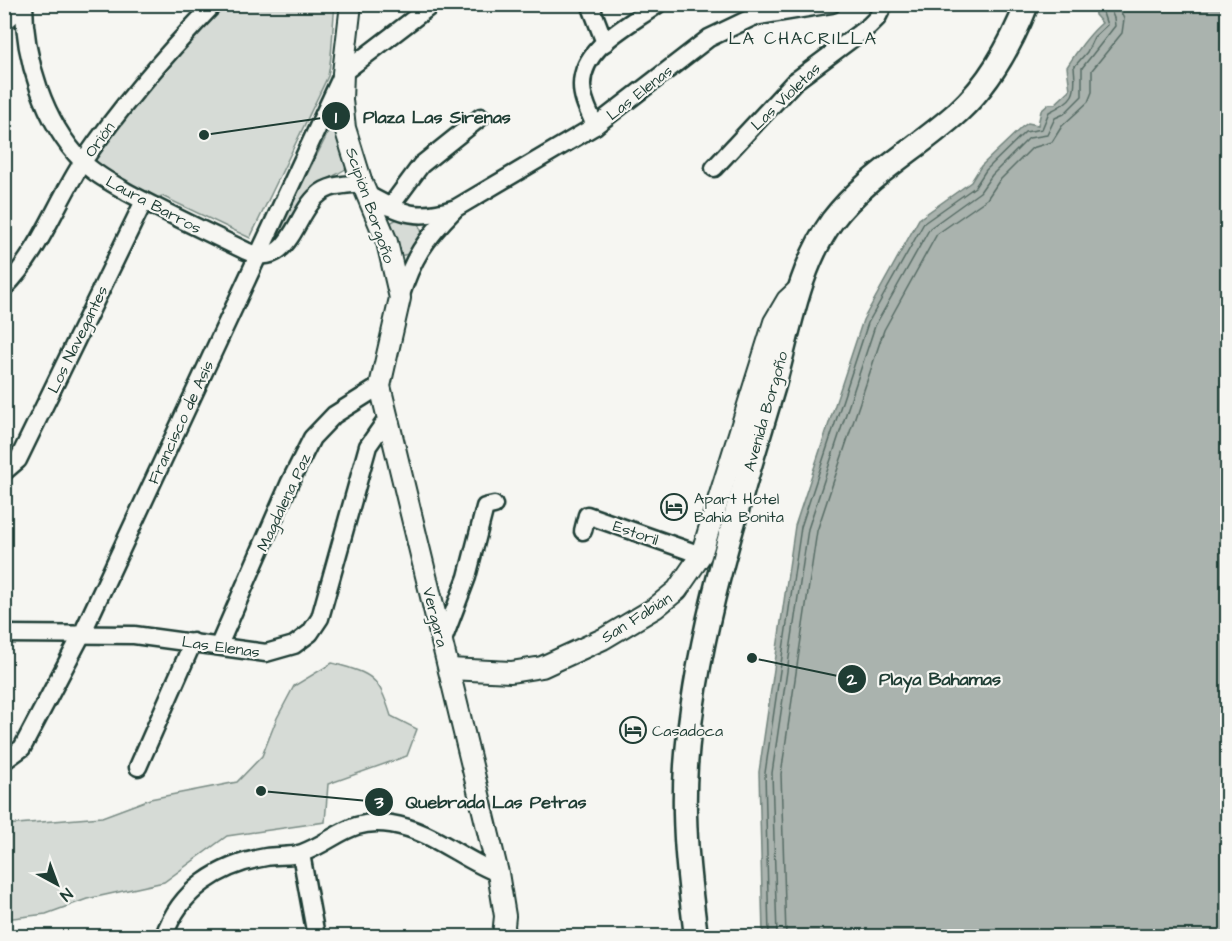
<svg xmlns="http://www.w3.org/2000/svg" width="1232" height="941" font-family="'Architects Daughter',sans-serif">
	<rect width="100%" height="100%" fill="#f6f6f2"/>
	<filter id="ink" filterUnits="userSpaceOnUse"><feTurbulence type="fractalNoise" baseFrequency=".0167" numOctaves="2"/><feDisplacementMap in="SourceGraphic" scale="12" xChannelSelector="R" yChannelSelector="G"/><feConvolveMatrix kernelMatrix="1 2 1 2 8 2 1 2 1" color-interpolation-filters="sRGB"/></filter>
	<g filter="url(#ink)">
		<g fill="#d6dbd6" stroke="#7a8c85" stroke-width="1.5">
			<path d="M221 5H335C332 29 333 53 328 76L250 238 162 196 154 199 90 162 127 110Z"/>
			<path d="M337 120 347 168C332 178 317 183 305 197 294 210 289 231 275 238L333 123Z"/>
			<polygon points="397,219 418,224 423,234 409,254 399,256 388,224"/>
			<path d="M332 663C372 674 378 675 391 716L417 729 407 756 328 784 325 822 227 836 164 882 87 899 46 914 5 919V825L102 817 150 799 237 782 262 756 277 718 294 686Z"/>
		</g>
		<path fill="#aab3ae" stroke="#72847d" stroke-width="1.5" d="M1094 5H1227V936H763L759 772 795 526 863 320 919 219 971 182 981 166 1022 127 1028 123 1038 125 1041 111 1049 104H1055L1070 90 1067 67C1077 51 1088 35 1102 23L1095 15Z"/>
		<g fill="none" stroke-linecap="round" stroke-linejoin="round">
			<g stroke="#576c65" stroke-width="1.5">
				<path d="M769 936 765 773 801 527 868 323 924 223 975 187 986 170 1025 132 1042 129 1049 112C1074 100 1077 95 1074 67L1087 52 1094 37 1107 25 1100 4"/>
				<polyline points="777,936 772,773 808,529 875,326 930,228 980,192 992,175 1029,138 1047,135 1055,118 1064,114 1082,96 1082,68 1115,26 1114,18 1108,4"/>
				<polyline points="786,936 781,774 817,531 884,330 937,234 987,199 999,181 1032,148 1052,142 1062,126 1088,102 1092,92 1092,70 1122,33 1124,19 1117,4"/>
			</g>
			<defs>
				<g id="minor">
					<path d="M24 4C24 58 44 122 82 161 94 174 112 183 127 192 166 213 207 232 246 251 290 271 294 215 318 195 330 184 347 185 362 183"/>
					<polyline points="590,4 605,43"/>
					<path d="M595 126C590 113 582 100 582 86 581 47 630 25 658 4"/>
					<polyline points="714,168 794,82 869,26 877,18 884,4"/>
					<path d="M368 195C403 214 417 221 456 208L595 126 709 38 753 17 832 4"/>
					<polyline points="390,207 421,165 481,117"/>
					<path d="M4 288C41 251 56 202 84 160 122 104 167 53 214 4"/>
					<path d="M400 298C412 259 425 239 454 210"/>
					<polyline points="4,472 18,460 144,201"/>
					<polyline points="583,531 587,515 701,555"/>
					<polyline points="4,634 134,635 266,653 294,645 310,633 320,618 368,446 387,419"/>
					<polyline points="442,643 467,577 485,507 494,505"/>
					<polyline points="219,645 290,482 312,438 334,415 380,386"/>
					<polyline points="4,761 22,748 82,634 343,73 433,4"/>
					<polyline points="138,767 193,642"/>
					<polyline points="301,854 316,936"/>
					<path d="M164 936C180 890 219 865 266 857 277 855 292 857 302 853 337 840 348 818 391 824 431 830 461 859 498 873"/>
				</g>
				<g id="tertiary">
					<polyline points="351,4 343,73 342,100 345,128 362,183 387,242 400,298 380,386 498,873 505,916 503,936"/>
					<polyline points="449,669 511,672 542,667 603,639 655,608 677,590 701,555 774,322 787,300 801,287"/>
				</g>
				<path id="secondary" d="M696 936C689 880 682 823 686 766 695 637 736 514 772 392 789 335 797 270 832 221 866 176 916 150 958 112 990 83 1011 45 1027 4"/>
				<polyline id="primary" points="4,16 17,4"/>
			</defs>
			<use href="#minor" stroke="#1f3d34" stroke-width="21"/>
			<use href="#tertiary" stroke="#1f3d34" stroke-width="24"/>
			<use href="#secondary" stroke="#1f3d34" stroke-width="27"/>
			<use href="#primary" stroke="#1f3d34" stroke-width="30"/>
			<use href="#minor" stroke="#f6f6f2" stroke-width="16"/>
			<use href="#tertiary" stroke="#f6f6f2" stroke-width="20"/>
			<use href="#secondary" stroke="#f6f6f2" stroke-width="22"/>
			<use href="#primary" stroke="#f6f6f2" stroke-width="26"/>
		</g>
	</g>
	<defs>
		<symbol id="hotel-ring" viewBox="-11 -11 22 22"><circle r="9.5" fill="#f6f6f2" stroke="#1f3d34" stroke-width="1.5"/><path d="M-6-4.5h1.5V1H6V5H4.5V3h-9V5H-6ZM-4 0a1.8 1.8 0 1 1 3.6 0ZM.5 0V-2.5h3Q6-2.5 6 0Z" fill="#1f3d34"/></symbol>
	</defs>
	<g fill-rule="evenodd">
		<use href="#hotel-ring" x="659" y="492" width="30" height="30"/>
		<use href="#hotel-ring" x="618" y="715" width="30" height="30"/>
	</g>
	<g text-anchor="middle" stroke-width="4.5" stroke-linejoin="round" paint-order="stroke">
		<g font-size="16" fill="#1f3d34" stroke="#f6f6f2">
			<text transform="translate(639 92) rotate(-38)" y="6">Las Elenas</text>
			<text transform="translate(785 96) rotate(-44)" y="6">Las Violetas</text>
			<text transform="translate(99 139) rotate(-54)" y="6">Orión</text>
			<text transform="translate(154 204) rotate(28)" y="6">Laura Barros</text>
			<text transform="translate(371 205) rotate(71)" y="6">Scipión Borgoño</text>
			<text transform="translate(77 339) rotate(-64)" y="6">Los Navegantes</text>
			<text transform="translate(765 411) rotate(-74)" y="6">Avenida Borgoño</text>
			<text transform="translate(180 422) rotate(-65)" y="6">Francisco de Asís</text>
			<text transform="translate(283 502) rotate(-65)" y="6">Magdalena Paz</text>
			<text transform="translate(636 532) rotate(19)" y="6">Estoril</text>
			<text transform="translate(436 617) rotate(76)" y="6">Vergara</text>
			<text transform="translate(636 617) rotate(-32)" y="6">San Fabián</text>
			<text transform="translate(221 646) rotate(8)" y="6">Las Elenas</text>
		</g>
		<g font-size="16" fill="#1f3d34" stroke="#f6f6f2" text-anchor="start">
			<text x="694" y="504">Apart Hotel<tspan x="694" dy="18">Bahia Bonita</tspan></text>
			<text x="652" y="736">Casadoca</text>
		</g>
		<g font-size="18" letter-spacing="1.5" fill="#1f3d34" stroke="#f6f6f2">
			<text x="803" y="44">LA CHACRILLA</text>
		</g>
	</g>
	<path fill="none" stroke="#1f3d34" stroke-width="2" d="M204 135L336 116M752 658L852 679M261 791L379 802"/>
	<g fill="#1f3d34" stroke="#f6f6f2" stroke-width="2">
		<circle cx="204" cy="135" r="6"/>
		<circle cx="752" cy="658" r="6"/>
		<circle cx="261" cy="791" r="6"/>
		<circle cx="336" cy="116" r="15"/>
		<circle cx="852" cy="679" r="15"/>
		<circle cx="379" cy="802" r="15"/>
	</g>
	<g font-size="18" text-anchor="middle" font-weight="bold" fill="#fff">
		<text x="336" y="123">1</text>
		<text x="852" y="685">2</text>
		<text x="379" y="808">3</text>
	</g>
	<g font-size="18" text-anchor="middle" font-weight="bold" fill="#1f3d34" stroke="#f6f6f2" stroke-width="4.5" stroke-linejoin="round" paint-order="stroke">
		<text x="437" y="123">Plaza Las Sirenas</text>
		<text x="940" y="685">Playa Bahamas</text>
		<text x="496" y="808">Quebrada Las Petras</text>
	</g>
	<rect width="1232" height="941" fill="none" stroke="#f6f6f2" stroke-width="24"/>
	<rect x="12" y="12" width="1208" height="917" fill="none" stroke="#1f3d34" stroke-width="2" filter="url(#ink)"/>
	<g transform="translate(57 884) rotate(139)" stroke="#f6f6f2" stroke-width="4.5" paint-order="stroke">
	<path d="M0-4.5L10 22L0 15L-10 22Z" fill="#1f3d34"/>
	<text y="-9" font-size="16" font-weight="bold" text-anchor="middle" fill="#1f3d34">N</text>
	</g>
</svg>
